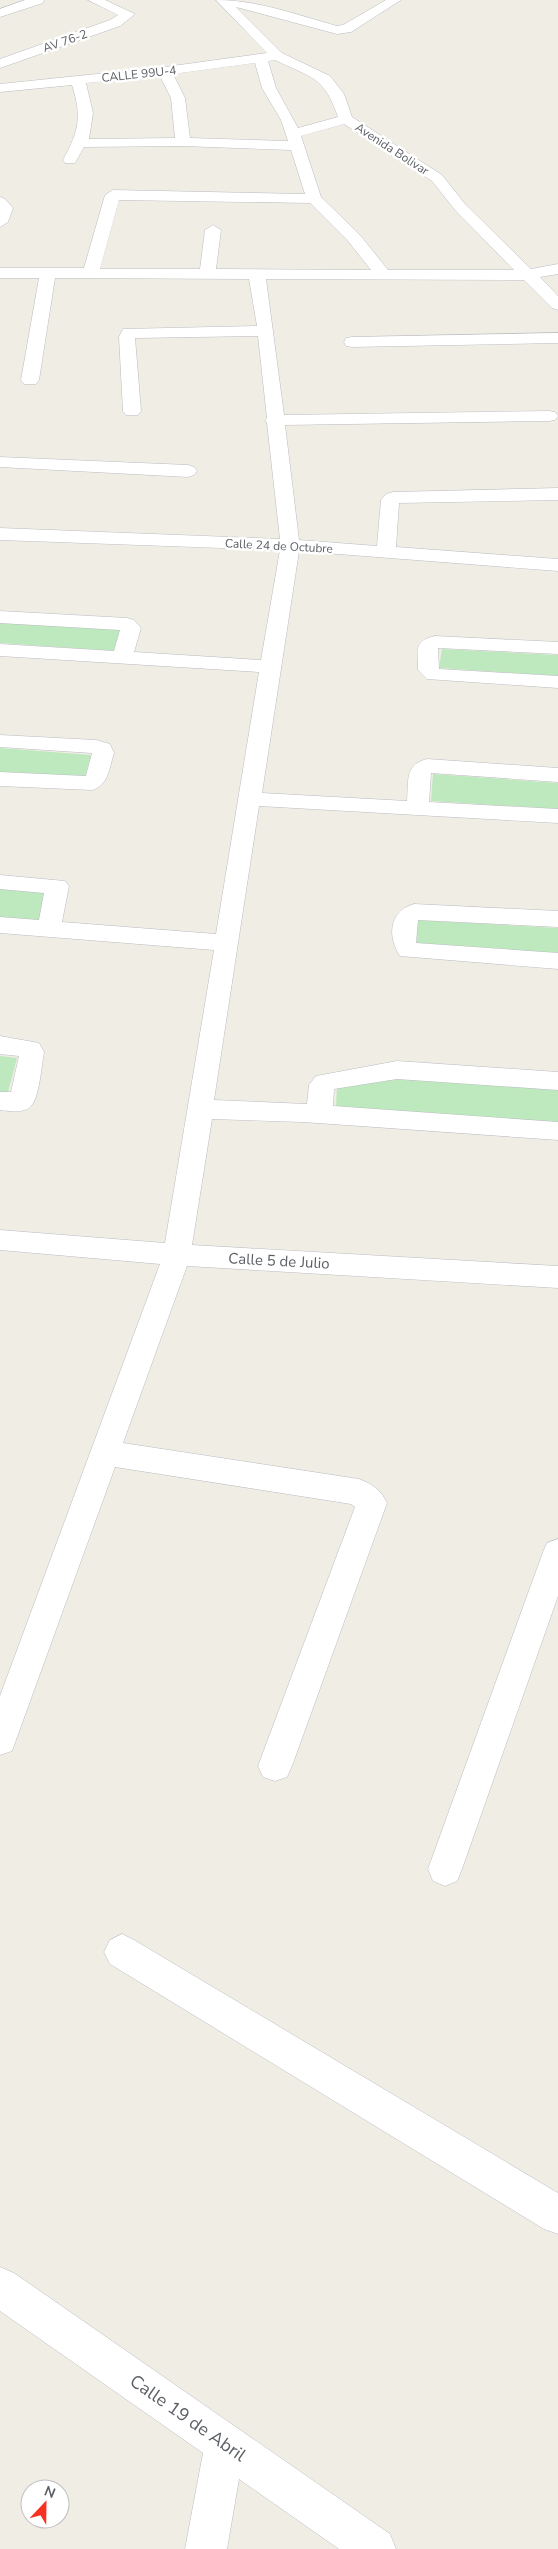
<svg xmlns="http://www.w3.org/2000/svg" width="558" height="2549" font-family="'Nunito Sans',sans-serif">
	<rect width="100%" height="100%" fill="#f0ede4"/>
	<g fill="#bee9be">
		<polygon points="0,623 123,629 114,651 0,643"/>
		<polygon points="442,649 558,655 558,676 439,668"/>
		<polygon points="0,748 91,755 85,777 0,773"/>
		<polygon points="433,774 558,783 558,809 431,801"/>
		<polygon points="0,889 44,892 39,921 0,919"/>
		<polygon points="416,920 558,928 558,953 417,943"/>
		<polygon points="0,1056 17,1058 8,1092 0,1092"/>
		<polygon points="387,1075 558,1087 558,1123 336,1107 337,1084"/>
	</g>
	<g fill="none" stroke-linecap="round" stroke-linejoin="round">
		<defs>
			<g id="street">
				<polygon points="25,0 44,0 43,3 0,17 0,9"/>
				<polygon points="88,0 105,0 135,14 120,26 0,68 0,59 110,20 118,15"/>
				<path d="M216 0C258 0 297 15 337 26L343 25 386 0H401L351 32 337 34 236 7 282 53 330 76 344 94 352 117 442 175 465 204 531 269 558 264V274L540 277 558 296V310L552 308 524 280 266 279 284 415 549 411 555 412 558 416 555 420 549 421 285 425 299 540 377 546 381 500 386 494 393 492 558 488V500L399 503 396 547 558 559V571L299 551 262 793 407 801C409 781 404 765 427 759L558 768V782L431 773 429 802 558 809V823L259 806 214 1100 307 1104 309 1085 316 1076 397 1061 558 1072V1090L397 1079 334 1089 333 1106 558 1122V1140L303 1122 212 1119 192 1245 558 1266V1288L187 1266 123 1443 359 1479C372 1484 381 1490 387 1503L292 1766 287 1777 275 1781 263 1777 258 1766 355 1507 351 1504 115 1467 16 1740 12 1751 0 1755V1696L160 1264 0 1250V1230L165 1243 214 950 0 933V917L39 920 44 893 0 889V875L65 881 69 886 62 922 216 934 259 672 0 656V644L114 651 120 630 0 623V611L127 618 134 620 141 628 134 652 261 660 280 550 0 540V528L280 539 267 423 265 420 267 418 258 336 135 338 141 411 138 415H126L123 411 119 337 123 329 257 326 249 279 55 278 39 380 36 384H24L21 380 39 278H0V268H84L105 195 113 190 305 194 291 150 183 146 84 147 75 163H65L63 160C79 131 82 117 72 85L0 92V84L165 67 267 53ZM275 60C312 78 324 76 338 117L298 128 276 88 268 61ZM255 63 262 88 281 120 288 141 190 138 185 98 173 74ZM160 76 171 98 175 138 89 139 93 113 86 83ZM344 124 432 181 455 210 514 270H388L360 235 321 197 301 136ZM119 200 310 203 348 241 371 270 216 269 221 230 213 225 205 230 200 269H100Z"/>
				<polygon points="0,197 5,199 13,208 8,222 0,227"/>
				<polygon points="558,333 558,343 352,347 346,346 344,342 346,338 352,337"/>
				<polygon points="0,457 188,465 194,467 197,471 194,475 188,477 0,467"/>
				<path d="M435 636 558 642V654L438 648 439 669 558 676V688L427 679 418 670C418 650 413 641 435 636Z"/>
				<path d="M0 735 96 740 110 744 114 753C109 768 109 785 92 790L0 786V772L86 776 92 753 0 747Z"/>
				<path d="M414 904 558 911V927L418 920 416 943 558 953V969L400 956C387 936 389 911 414 904Z"/>
				<path d="M0 1036 39 1043 44 1052C42 1063 39 1099 31 1106 24 1114 9 1111 0 1110V1092H11L19 1056 0 1054Z"/>
				<polygon points="558,1539 558,1596 462,1869 457,1881 445,1886 433,1881 428,1869 543,1552 547,1543"/>
				<polygon points="122,1934 134,1940 558,2193 558,2234 544,2229 110,1964 104,1952 110,1940"/>
				<polygon points="0,2267 14,2273 390,2534 396,2549 339,2549 239,2479 227,2549 185,2549 203,2453 0,2311"/>
			</g>
		</defs>
		<use href="#street" stroke="#b9bcc1" stroke-width="1"/>
		<use href="#street" fill="#fff" fill-rule="evenodd"/>
	</g>
	<g text-anchor="middle" stroke-width="5" stroke-linejoin="round" paint-order="stroke">
		<g font-size="12" fill="#5c6066" stroke="#fff">
			<text transform="translate(65 41) rotate(-19)" y="4">AV 76-2</text>
			<text transform="translate(139 74) rotate(-6)" y="4">CALLE 99U-4</text>
			<text transform="translate(392 149) rotate(33)" y="4">Avenida Bolivar</text>
			<text transform="translate(279 546) rotate(3)" y="4">Calle 24 de Octubre</text>
		</g>
		<g font-size="15" fill="#5c6066" stroke="#fff">
			<text transform="translate(279 1261) rotate(3)" y="5">Calle 5 de Julio</text>
		</g>
		<g font-size="18" fill="#5c6066" stroke="#fff">
			<text transform="translate(188 2418) rotate(35)" y="6">Calle 19 de Abril</text>
		</g>
	</g>
	<g transform="translate(45 2504) rotate(22)"><circle r="24" fill="#ffffff" stroke="#bebfc2"/>
	<path d="M0-4L9 19L0 12L-9 19Z" fill="#f93121"/>
	<text y="-8" font-size="14" font-weight="bold" text-anchor="middle" fill="#5c6066">N</text>
	</g>
</svg>
